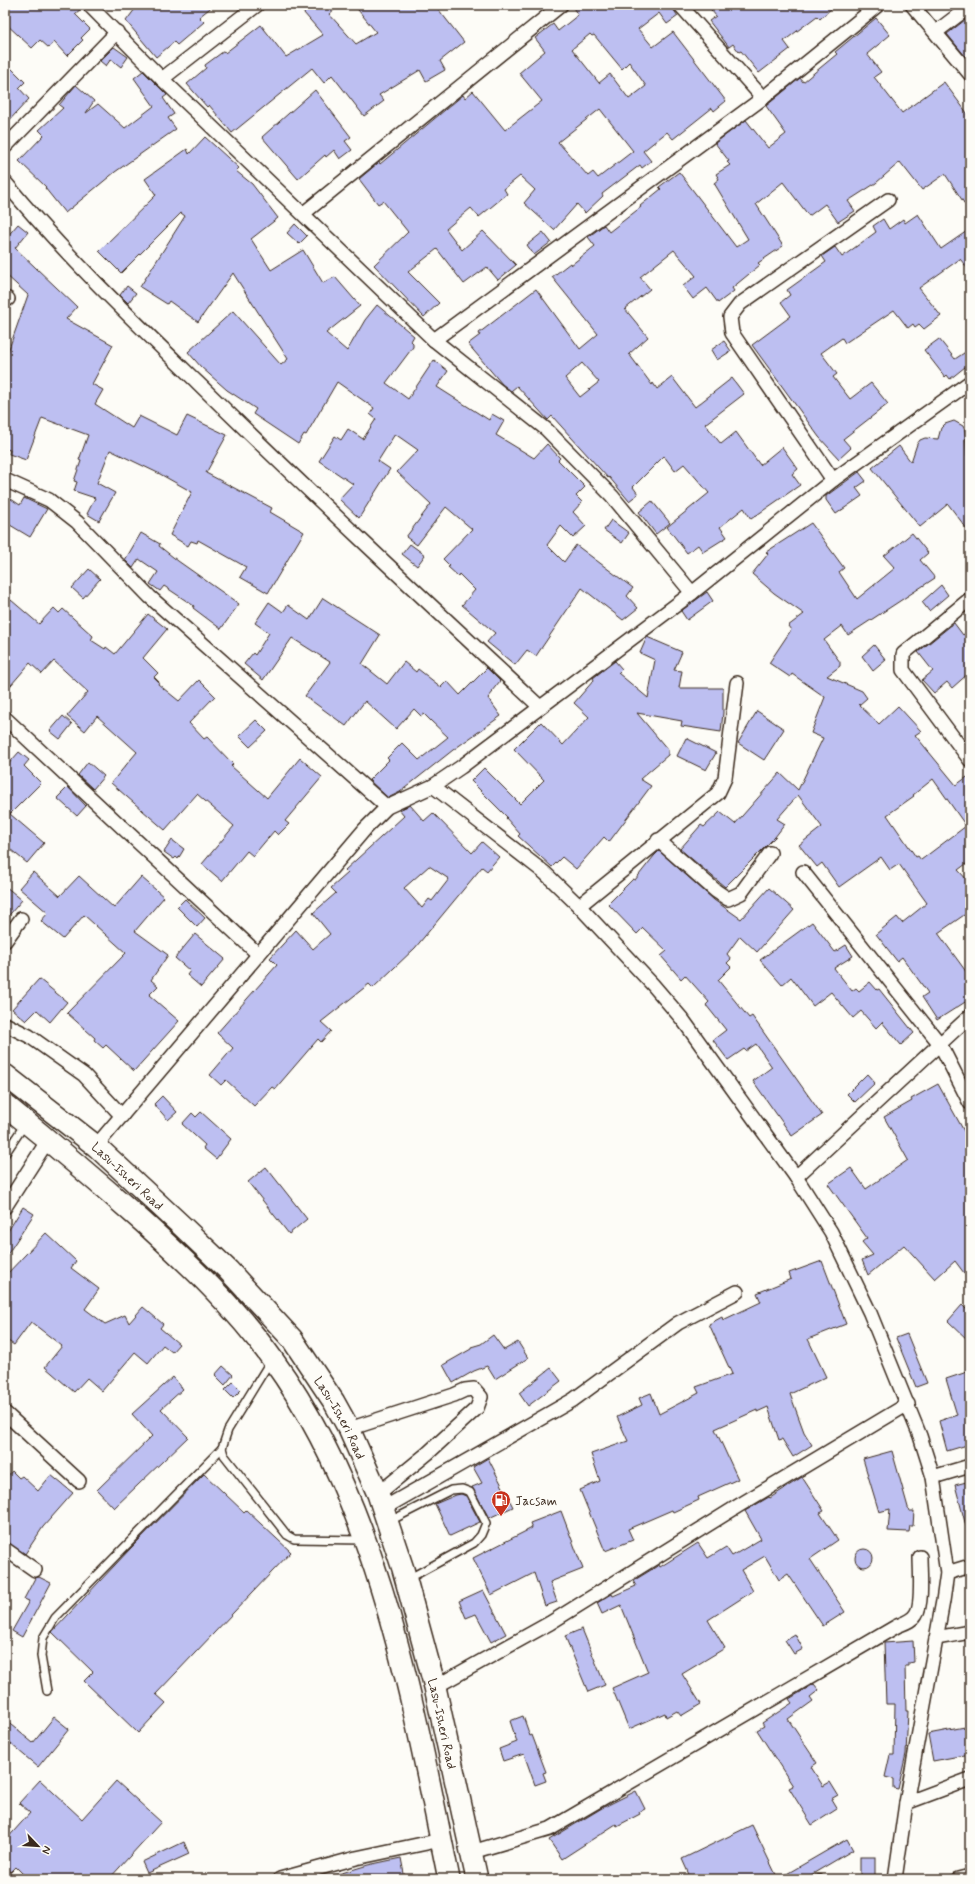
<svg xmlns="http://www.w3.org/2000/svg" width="975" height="1884" font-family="Mynerve,sans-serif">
	<rect width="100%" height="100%" fill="#fdfcf7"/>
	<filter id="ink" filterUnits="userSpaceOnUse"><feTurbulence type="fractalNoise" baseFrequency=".025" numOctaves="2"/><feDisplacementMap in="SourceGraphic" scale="8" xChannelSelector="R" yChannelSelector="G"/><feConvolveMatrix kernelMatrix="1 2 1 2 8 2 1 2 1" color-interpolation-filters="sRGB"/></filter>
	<g filter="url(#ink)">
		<g fill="#bdbff1" stroke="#3b2a1e" fill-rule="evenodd">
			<polygon points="5,5 81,5 82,8 75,14 90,29 81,38 83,40 67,56 54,42 49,48 40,40 32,48 5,23"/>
			<polygon points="138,5 214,5 199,17 204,22 177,45 174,42 156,57 126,21"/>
			<polygon points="297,5 340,5 329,14 356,44 376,32 354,5 435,5 464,42 440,61 445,70 426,81 420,70 379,95 384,101 364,116 332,75 324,83 312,68 232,133 209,105 207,107 187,84 206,68 205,65 224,51 225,53 261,25 286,57 323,35"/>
			<path d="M571 5H670L678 16 667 24 659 13 638 29 653 47 673 32 726 101 714 111 712 108 673 139 667 132 643 151 651 161 642 168 640 165 602 194 603 196 585 213 577 204 554 230 524 203 535 190 520 176 504 189 507 194 479 217 471 208 446 229 462 250 483 231 516 265 498 280 487 267 464 284 437 249 408 272 439 303 424 317 374 265 408 232 383 201 378 204 359 179 379 162 380 164 463 95 465 98 473 91 505 130 542 101 519 73 545 51 535 38 553 24 558 31 578 15ZM590 34 592 36 594 35 622 69 629 62 646 86 629 99 610 74 599 83 572 49ZM600 109 633 151 598 178 593 172 588 176 558 142Z"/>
			<polygon points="707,5 835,5 820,19 817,16 784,41 790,49 759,73 741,51 739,52 733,44 729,47 709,21 716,16"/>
			<path d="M876 18 890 35 867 54 881 72 874 77 902 113 944 82 970 117V212L945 174 922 190 900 162 876 183 848 201 855 211 838 222 825 204 809 216 783 182 756 204 783 246 758 263 760 265 732 288 734 291 718 303 707 288 693 299 683 286 696 276 674 250 640 277 650 289 625 309 648 337 629 354 652 385 653 383 657 389 672 377 695 407 732 378 744 394 705 424 721 444 736 432 760 465 782 447 798 469 792 474 800 485 751 519 744 508 720 527 727 537 703 552 698 545 687 553 667 527 709 493 684 464 675 471 664 456 633 487 638 494 629 501 609 477 608 478 552 416 548 420 517 386 511 391 502 384 468 344 480 335 479 333 536 289 580 349 598 334 552 277 570 263 571 265 595 246 588 237 604 225 609 232 641 207 640 206 661 189 659 187 679 172 736 247 748 239 714 183 719 179 716 174 730 165 727 162 729 161 715 143 746 120 768 148 786 134 766 106 800 78 803 82 837 54 835 52ZM582 363 599 382 580 397 565 378Z"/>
			<polygon points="965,20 970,26 965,31 970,37 970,62 947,34"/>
			<polygon points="114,47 128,57 121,67 111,59 106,66 100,61"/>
			<polygon points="5,62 25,82 19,88 29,99 5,125"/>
			<polygon points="143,71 167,95 163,98 174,114 168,118 176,129 115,172 65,213 45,188 46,187 19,161 44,135 39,130 63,108 59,105 76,85 94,101 86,113 98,104 125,128 154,106 134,78"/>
			<polygon points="315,90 351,137 345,141 352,150 340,159 334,150 326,157 325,155 298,179 262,137"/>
			<polygon points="205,137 239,168 236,171 252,184 278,218 251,239 271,270 303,250 323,283 335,277 360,306 326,333 347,351 365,320 377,305 414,336 411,341 413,343 413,347 386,383 408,399 434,360 448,371 437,387 489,420 492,414 504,421 496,435 534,458 547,444 560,458 558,460 585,487 576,496 582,502 573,512 586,526 573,538 561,526 547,545 564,562 576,545 633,588 627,596 638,608 623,620 582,588 536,656 527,650 515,665 487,642 495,633 462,605 475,590 459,574 458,576 448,567 450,566 443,559 472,529 446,507 417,545 406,537 431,504 397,472 418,450 395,434 378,461 390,469 359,518 339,499 353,484 319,461 335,436 341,440 348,429 363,439 376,419 370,414 374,408 337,382 306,435 304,434 298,444 253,414 256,409 227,390 201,367 188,352 233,311 281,365 288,359 233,273 198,322 169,301 167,304 140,287 185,216 181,213 121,273 99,251 156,195 145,179 187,149 189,154"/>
			<polygon points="918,214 941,249 970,229 970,271 960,259 919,288 941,316 924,329 919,324 915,327 913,324 908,328 894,310 845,343 842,338 821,353 837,374 833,377 850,399 871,383 888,404 843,439 851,448 839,459 819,437 752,345 791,316 781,302 790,295 787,290 826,262 822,256 835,247 842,257 876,232 873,226 883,219 889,229 903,219 905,223"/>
			<polygon points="18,224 28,232 15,248 77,307 66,319 113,345 92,384 103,390 95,404 132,428 139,416 177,435 187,416 227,435 206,473 272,508 270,512 304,532 268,593 240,577 246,567 198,540 197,543 191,541 188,546 170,535 192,492 160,474 110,450 97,483 115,493 99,521 87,514 95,498 74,491 77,482 74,481 81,461 79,460 88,435 42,418 26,460 9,454 10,450 5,449 5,360 28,295 5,274 5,239"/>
			<polygon points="295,224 307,236 299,244 287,233"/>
			<polygon points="543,232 551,242 534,255 527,245"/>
			<polygon points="127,286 136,293 128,303 120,295"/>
			<polygon points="939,339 955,359 970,349 970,363 950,379 947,375 945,377 924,350"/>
			<polygon points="724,341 731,351 717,360 711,350"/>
			<polygon points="954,421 963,426 965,431 967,456 970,454 970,533 948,504 920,527 872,468 899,446 911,462 917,444 920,440 925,438 938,439 941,428 945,424"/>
			<polygon points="859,472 866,481 856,488 862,496 836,514 826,500 826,496"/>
			<polygon points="5,495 20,505 24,498 47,509 30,537 5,522"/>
			<polygon points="652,501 670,523 656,534 639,512"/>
			<polygon points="611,520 629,533 622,543 604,530"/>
			<path d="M811 523 844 568 839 572 857 599 895 568 884 556 912 533 928 553 920 560 935 578 848 635 842 626 824 640 840 662V666L827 676 862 691 867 698 859 705 879 724 898 706 921 731 915 735 956 785 970 775V861L958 870 970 883V911L938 933 970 977V999L937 1020 922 997 928 993 902 957 897 961 876 934 897 917 902 923 927 903 899 864 890 870 881 857 839 887 822 863 817 867 799 845 822 827 798 795 777 819 785 824 775 837 725 887 680 849 701 825 704 827 720 812 735 824 780 773 798 790 823 738 811 733 825 697 792 674 790 677 769 663 791 630 788 626 804 614 774 593 752 574 768 554 766 552ZM933 779 966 826 921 860 918 856 916 857 887 815 914 796 913 795Z"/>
			<polygon points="141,533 160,544 159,546 178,561 239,604 221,629 193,608 194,606 164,586 160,591 150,584 158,572 139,559 133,568 125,560"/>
			<polygon points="410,544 425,555 417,566 402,554"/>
			<polygon points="89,569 100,579 83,598 72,588"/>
			<polygon points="941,585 948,595 929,611 922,602"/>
			<polygon points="707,592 713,601 687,620 681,611"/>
			<polygon points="323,598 380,635 362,664 387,684 404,662 416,672 418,669 441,687 447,681 460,695 487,668 500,681 492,691 493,692 488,698 501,716 453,750 400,792 388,798 369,780 389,760 387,758 402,743 419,760 448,737 431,721 424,714 421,716 414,709 396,729 365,701 346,726 305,696 330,662 292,638 263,680 244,664 253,653 255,655 269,633 255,623 269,602 283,612 288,605 309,620"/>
			<polygon points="11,600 39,624 54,608 59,613 63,609 93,636 91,640 105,649 106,647 115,654 148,614 167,629 143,658 158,673 154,677 159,682 158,684 179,701 199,680 215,696 189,723 204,739 207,737 233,764 231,766 267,798 300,758 322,777 285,821 289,824 278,835 274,831 253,856 247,851 222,881 202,864 234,826 197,794 165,830 111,783 137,752 97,716 85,731 67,716 88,692 54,661 42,674 30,663 5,692 5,607"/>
			<polygon points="954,623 963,635 970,629 970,672 952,688 947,682 934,693 922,680 933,671 918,652"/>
			<polygon points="647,637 682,652 674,670 682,671 679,688 723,688 723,713 721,732 681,726 682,721 637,713 668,750 668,755 640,779 651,786 609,842 604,837 576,869 562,857 552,867 518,836 520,834 506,818 507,817 471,781 484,768 520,804 544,780 514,749 541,722 563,745 589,717 574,703 594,680 593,678 615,661 622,669 618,673 648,698 655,660 640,653"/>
			<polygon points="874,645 886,660 873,671 862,656"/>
			<polygon points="757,711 784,729 764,760 738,743"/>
			<polygon points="63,716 72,724 60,739 50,731"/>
			<polygon points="256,720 267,731 250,747 239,736"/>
			<polygon points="686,738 716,753 706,770 677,756"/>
			<polygon points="19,752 29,760 24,766 41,783 10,814 44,843 27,863 5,845 5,768"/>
			<polygon points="88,762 104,776 93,789 78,775"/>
			<polygon points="68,787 86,806 77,816 57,798"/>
			<path d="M410 805 424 821 433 813 472 853 482 842 499 857 487 871 482 867 415 948 373 988 369 984 321 1022 331 1031 321 1042 318 1039 275 1089 272 1087 254 1106 226 1080 221 1085 210 1075 233 1048 217 1033 277 965 270 958 296 930 313 949 330 934 313 913 336 893 331 888 348 873 345 870 404 816 399 810ZM429 866 449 879 432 901 429 899 422 908 404 888Z"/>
			<polygon points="172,840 184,849 178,859 176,857 174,859 164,852"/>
			<polygon points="659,851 714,900 741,919 769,888 794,910 757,952 740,936 727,954 731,959 727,963 731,967 718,980 749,1018 752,1016 822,1115 792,1136 753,1081 772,1067 756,1044 746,1051 744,1049 728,1060 713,1040 726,1030 706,1005 709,1002 685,975 681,979 661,956 667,951 643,928 637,934 608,904 633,879 635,880 654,856"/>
			<polygon points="33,872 60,896 79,876 114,908 141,877 164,897 135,931 168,955 151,980 158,986 149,995 179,1021 134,1071 106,1045 103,1048 94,1040 95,1038 67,1013 126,953 84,915 63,939 41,921 48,913 19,888"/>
			<polygon points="5,886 22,900 5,920"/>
			<polygon points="185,899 205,918 197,927 177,907"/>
			<polygon points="812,922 835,952 846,945 853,956 834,968 852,991 856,988 859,991 870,982 877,990 879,989 914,1033 901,1045 882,1022 876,1028 861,1011 853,1018 831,992 813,1006 791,977 782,985 760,960"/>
			<polygon points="195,934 225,959 201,987 187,975 190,971 175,958"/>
			<polygon points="39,979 67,1002 50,1022 37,1010 26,1021 12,1009"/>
			<polygon points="867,1074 875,1083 855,1102 847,1094"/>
			<polygon points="938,1084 970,1142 970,1281 955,1261 935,1279 904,1245 868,1275 862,1260 873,1255 862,1242 867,1238 828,1184 851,1168 866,1189 908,1160 884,1117 912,1101 911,1099"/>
			<polygon points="162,1096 177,1112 168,1120 154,1104"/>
			<polygon points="201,1112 231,1139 216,1159 203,1148 205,1145 182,1124 192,1113 196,1117"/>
			<polygon points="266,1167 307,1219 289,1234 248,1182"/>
			<polygon points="23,1207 34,1214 5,1258 5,1236"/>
			<polygon points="46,1233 76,1261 71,1268 99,1289 85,1309 105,1324 125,1315 129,1323 143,1307 163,1324 160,1328 179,1344 172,1352 163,1345 148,1363 135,1352 102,1391 87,1378 74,1392 45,1367 62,1346 31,1322 14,1345 5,1339 5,1276"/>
			<polygon points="822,1261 846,1324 808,1339 826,1377 790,1394 804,1432 812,1445 793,1457 782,1439 779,1440 768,1407 757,1412 757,1410 715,1429 738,1479 698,1497 699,1500 673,1512 672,1510 628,1529 633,1540 605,1551 580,1490 600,1481 591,1454 628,1441 617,1417 642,1405 639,1398 651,1393 659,1414 699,1393 696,1387 732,1374 709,1324 722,1317 723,1320 761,1302 757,1293 791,1279 789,1273"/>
			<polygon points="962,1305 970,1313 970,1342 948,1321"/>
			<polygon points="907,1334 927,1383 916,1387 896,1338"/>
			<polygon points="493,1335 504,1350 518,1342 528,1358 495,1379 487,1366 474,1371 453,1383 443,1365 471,1349 471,1347 481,1344"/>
			<polygon points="223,1366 233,1375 225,1385 215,1375"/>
			<polygon points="551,1368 561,1381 528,1406 519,1393"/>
			<polygon points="970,1371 970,1446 967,1445 947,1451 939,1421 957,1415 946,1379"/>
			<polygon points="173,1377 183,1389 161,1409 188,1437 114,1508 97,1490 152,1436 132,1414"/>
			<polygon points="233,1382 241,1390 233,1398 225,1390"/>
			<polygon points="892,1451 909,1511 914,1511 913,1526 910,1526 909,1532 888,1531 890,1509 879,1512 863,1459"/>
			<polygon points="488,1458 513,1507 489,1518 472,1487 482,1483 473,1467"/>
			<polygon points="12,1471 19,1478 22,1476 38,1491 51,1475 73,1493 43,1527 25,1554 5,1541 5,1479"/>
			<polygon points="204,1474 244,1512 246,1510 291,1552 156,1694 166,1703 138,1733 84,1681 93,1672 52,1632 130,1549"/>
			<polygon points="802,1477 824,1511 820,1513 838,1540 810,1559 845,1612 823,1626 788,1574 779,1580 765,1556 741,1570 753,1591 708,1620 725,1648 682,1674 701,1704 681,1716 677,1711 666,1717 665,1713 629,1729 612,1688 648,1672 621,1605 602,1614 597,1603 612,1594 613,1596 636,1586 633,1581 659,1565 660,1567 698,1543 708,1558 726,1547 732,1556 761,1539 745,1511 769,1497 770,1498"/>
			<polygon points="970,1481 970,1526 966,1526 955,1485"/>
			<polygon points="461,1494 466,1496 480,1522 450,1536 435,1504 456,1495"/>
			<polygon points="561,1511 583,1569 550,1582 557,1602 545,1606 534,1573 491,1595 473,1558 532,1528 530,1523"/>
			<circle cx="864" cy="1558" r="9"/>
			<polygon points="39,1577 51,1583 22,1637 12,1631 29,1601 24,1599 35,1578"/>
			<polygon points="483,1590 506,1634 491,1642 476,1614 466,1618 459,1601"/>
			<polygon points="582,1629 605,1685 588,1692 565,1636"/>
			<polygon points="795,1634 803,1649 794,1654 785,1640"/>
			<polygon points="913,1641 914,1662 909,1663 909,1666 905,1666 906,1711 908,1711 906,1754 898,1789 893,1788 893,1779 885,1777 890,1755 894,1755 895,1704 886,1704 884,1643"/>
			<polygon points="814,1684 819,1690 810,1697 813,1701 788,1719 817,1763 811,1767 823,1786 830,1782 838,1795 831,1799 837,1809 812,1825 789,1788 793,1786 757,1730 764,1726 762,1723 792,1703 789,1699"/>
			<polygon points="523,1716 530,1736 532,1735 546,1772 543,1773 546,1781 535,1785 524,1754 503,1761 499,1749 517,1742 510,1721"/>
			<polygon points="54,1717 69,1729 38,1767 5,1739 5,1720 33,1743"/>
			<polygon points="970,1726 970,1754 933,1761 928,1734"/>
			<polygon points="40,1780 82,1819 116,1781 161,1822 109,1879 28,1879 16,1867 11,1872 5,1866 5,1841 30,1813 19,1803"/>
			<polygon points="636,1791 645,1809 639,1812 640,1814 617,1826 616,1824 562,1859 549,1840 602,1808"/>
			<polygon points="752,1825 778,1879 691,1879 682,1859"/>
			<polygon points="847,1839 853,1850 804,1879 778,1879"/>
			<polygon points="184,1842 189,1854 147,1873 142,1862"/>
			<rect x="860" y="1857" width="15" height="22"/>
			<polygon points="401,1858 405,1879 333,1879 332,1876 368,1865"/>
		</g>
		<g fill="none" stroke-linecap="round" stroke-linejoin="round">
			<defs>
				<g id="lane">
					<polyline points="5,1154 25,1124"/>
					<polyline points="271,1360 228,1430 222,1448 224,1455 287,1535 294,1539 363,1540"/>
					<polyline points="390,1521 451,1490 462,1489 470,1492 486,1523 481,1535 474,1543 408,1579"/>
					<polyline points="47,1691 41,1656 43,1638 55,1618 222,1448"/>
					<polyline points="818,1879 819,1879"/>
				</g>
				<g id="street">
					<polyline points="89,5 162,79 434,340 546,429 612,496 692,593"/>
					<polyline points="680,5 763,98"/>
					<polyline points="912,5 970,74"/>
					<polyline points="936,32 970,6"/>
					<polyline points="162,79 257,5"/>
					<polyline points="5,147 117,32"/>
					<path d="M5 182C64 254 131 318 198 383 310 493 425 600 540 707"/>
					<polyline points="304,213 561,5"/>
					<polyline points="5,298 8,299"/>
					<polyline points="434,340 763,98 878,5"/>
					<polyline points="5,480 49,500 77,522 150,597 387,807"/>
					<polyline points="833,480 732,333 730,317 740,304 888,200"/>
					<polyline points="970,599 903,654 903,670 970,760"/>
					<polyline points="5,718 258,954"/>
					<polyline points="433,786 545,873 579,906 653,985 683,1020 796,1177 831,1232 870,1313 920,1436 933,1477 947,1573 943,1601 906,1803 895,1879"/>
					<polyline points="658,840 716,891 728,899 741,893 770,853"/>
					<polyline points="803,872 940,1044 970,1103"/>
					<polyline points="579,906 718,793 725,778 737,683"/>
					<polyline points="5,941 21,919"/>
					<polyline points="5,1024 29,1036 84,1075 122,1116"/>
					<polyline points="96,1146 365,829 387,807 433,786 461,767 692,593 833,480 970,382"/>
					<polyline points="796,1177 970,1016"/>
					<polyline points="5,1207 48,1140"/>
					<polyline points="5,1413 79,1481"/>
					<polyline points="349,1429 454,1395 465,1390 474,1389 481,1397 477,1408 428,1453 378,1494"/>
					<polyline points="933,1477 970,1466"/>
					<polyline points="384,1508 573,1400 678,1323 737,1292"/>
					<polyline points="5,1549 35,1570"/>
					<polyline points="947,1573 970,1566"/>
					<polyline points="936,1638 970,1632"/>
					<polyline points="435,1687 550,1623 738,1506 908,1404"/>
					<polyline points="906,1803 970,1779"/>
					<path d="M472 1852 550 1829 897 1626C904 1623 912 1621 916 1614 923 1604 920 1570 920 1557"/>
					<polyline points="280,1879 356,1858 441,1840"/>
					<polyline points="958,1879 970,1876"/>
				</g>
				<g id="primary">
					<path id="s1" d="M5 1075 96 1146 182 1226 228 1270 292 1339 334 1402 349 1429 378 1494 403 1569 435 1687 477 1879"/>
					<path d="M5 1105C52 1143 98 1182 143 1222 190 1265 236 1308 273 1360 380 1508 413 1704 449 1879"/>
				</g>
			</defs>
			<use href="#lane" stroke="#3b2a1e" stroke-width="10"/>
			<use href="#street" stroke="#3b2a1e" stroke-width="16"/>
			<use href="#primary" stroke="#3b2a1e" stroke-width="24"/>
			<use href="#lane" stroke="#fdfcf7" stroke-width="7"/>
			<use href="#street" stroke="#fdfcf7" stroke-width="13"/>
			<use href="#primary" stroke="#fdfcf7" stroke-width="21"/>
		</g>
	</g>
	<defs>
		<symbol id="fuel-pin" viewBox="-11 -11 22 30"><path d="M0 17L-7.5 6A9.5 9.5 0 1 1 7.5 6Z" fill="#c8321e" stroke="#fdfcf7"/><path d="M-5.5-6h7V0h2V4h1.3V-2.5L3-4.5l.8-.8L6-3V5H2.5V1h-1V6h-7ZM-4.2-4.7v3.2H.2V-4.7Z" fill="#fff"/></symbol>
	</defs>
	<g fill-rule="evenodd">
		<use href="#fuel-pin" x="490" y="1489" width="22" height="30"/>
	</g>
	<g text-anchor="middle" stroke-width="3" stroke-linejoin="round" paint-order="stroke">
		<g font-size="13" fill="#3b2a1e" stroke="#fdfcf7">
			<text dy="5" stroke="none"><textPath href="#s1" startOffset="159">Lasu-Isheri Road</textPath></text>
			<text dy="5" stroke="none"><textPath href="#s1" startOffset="483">Lasu-Isheri Road</textPath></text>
			<text dy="5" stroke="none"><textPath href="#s1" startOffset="807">Lasu-Isheri Road</textPath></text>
		</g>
		<g font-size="13" fill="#3b2a1e" stroke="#fdfcf7" text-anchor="start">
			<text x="515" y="1505">Jacsam</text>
		</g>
	</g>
	<rect width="975" height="1884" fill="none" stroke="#fdfcf7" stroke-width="20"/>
	<rect x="10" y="10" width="955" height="1864" fill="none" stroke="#3b2a1e" stroke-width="1.5" filter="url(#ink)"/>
	<g transform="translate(38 1846) rotate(115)" stroke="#fdfcf7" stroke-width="3" paint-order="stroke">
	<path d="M0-3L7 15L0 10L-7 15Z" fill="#3b2a1e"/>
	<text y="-6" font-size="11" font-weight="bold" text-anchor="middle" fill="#3b2a1e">N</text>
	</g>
</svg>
